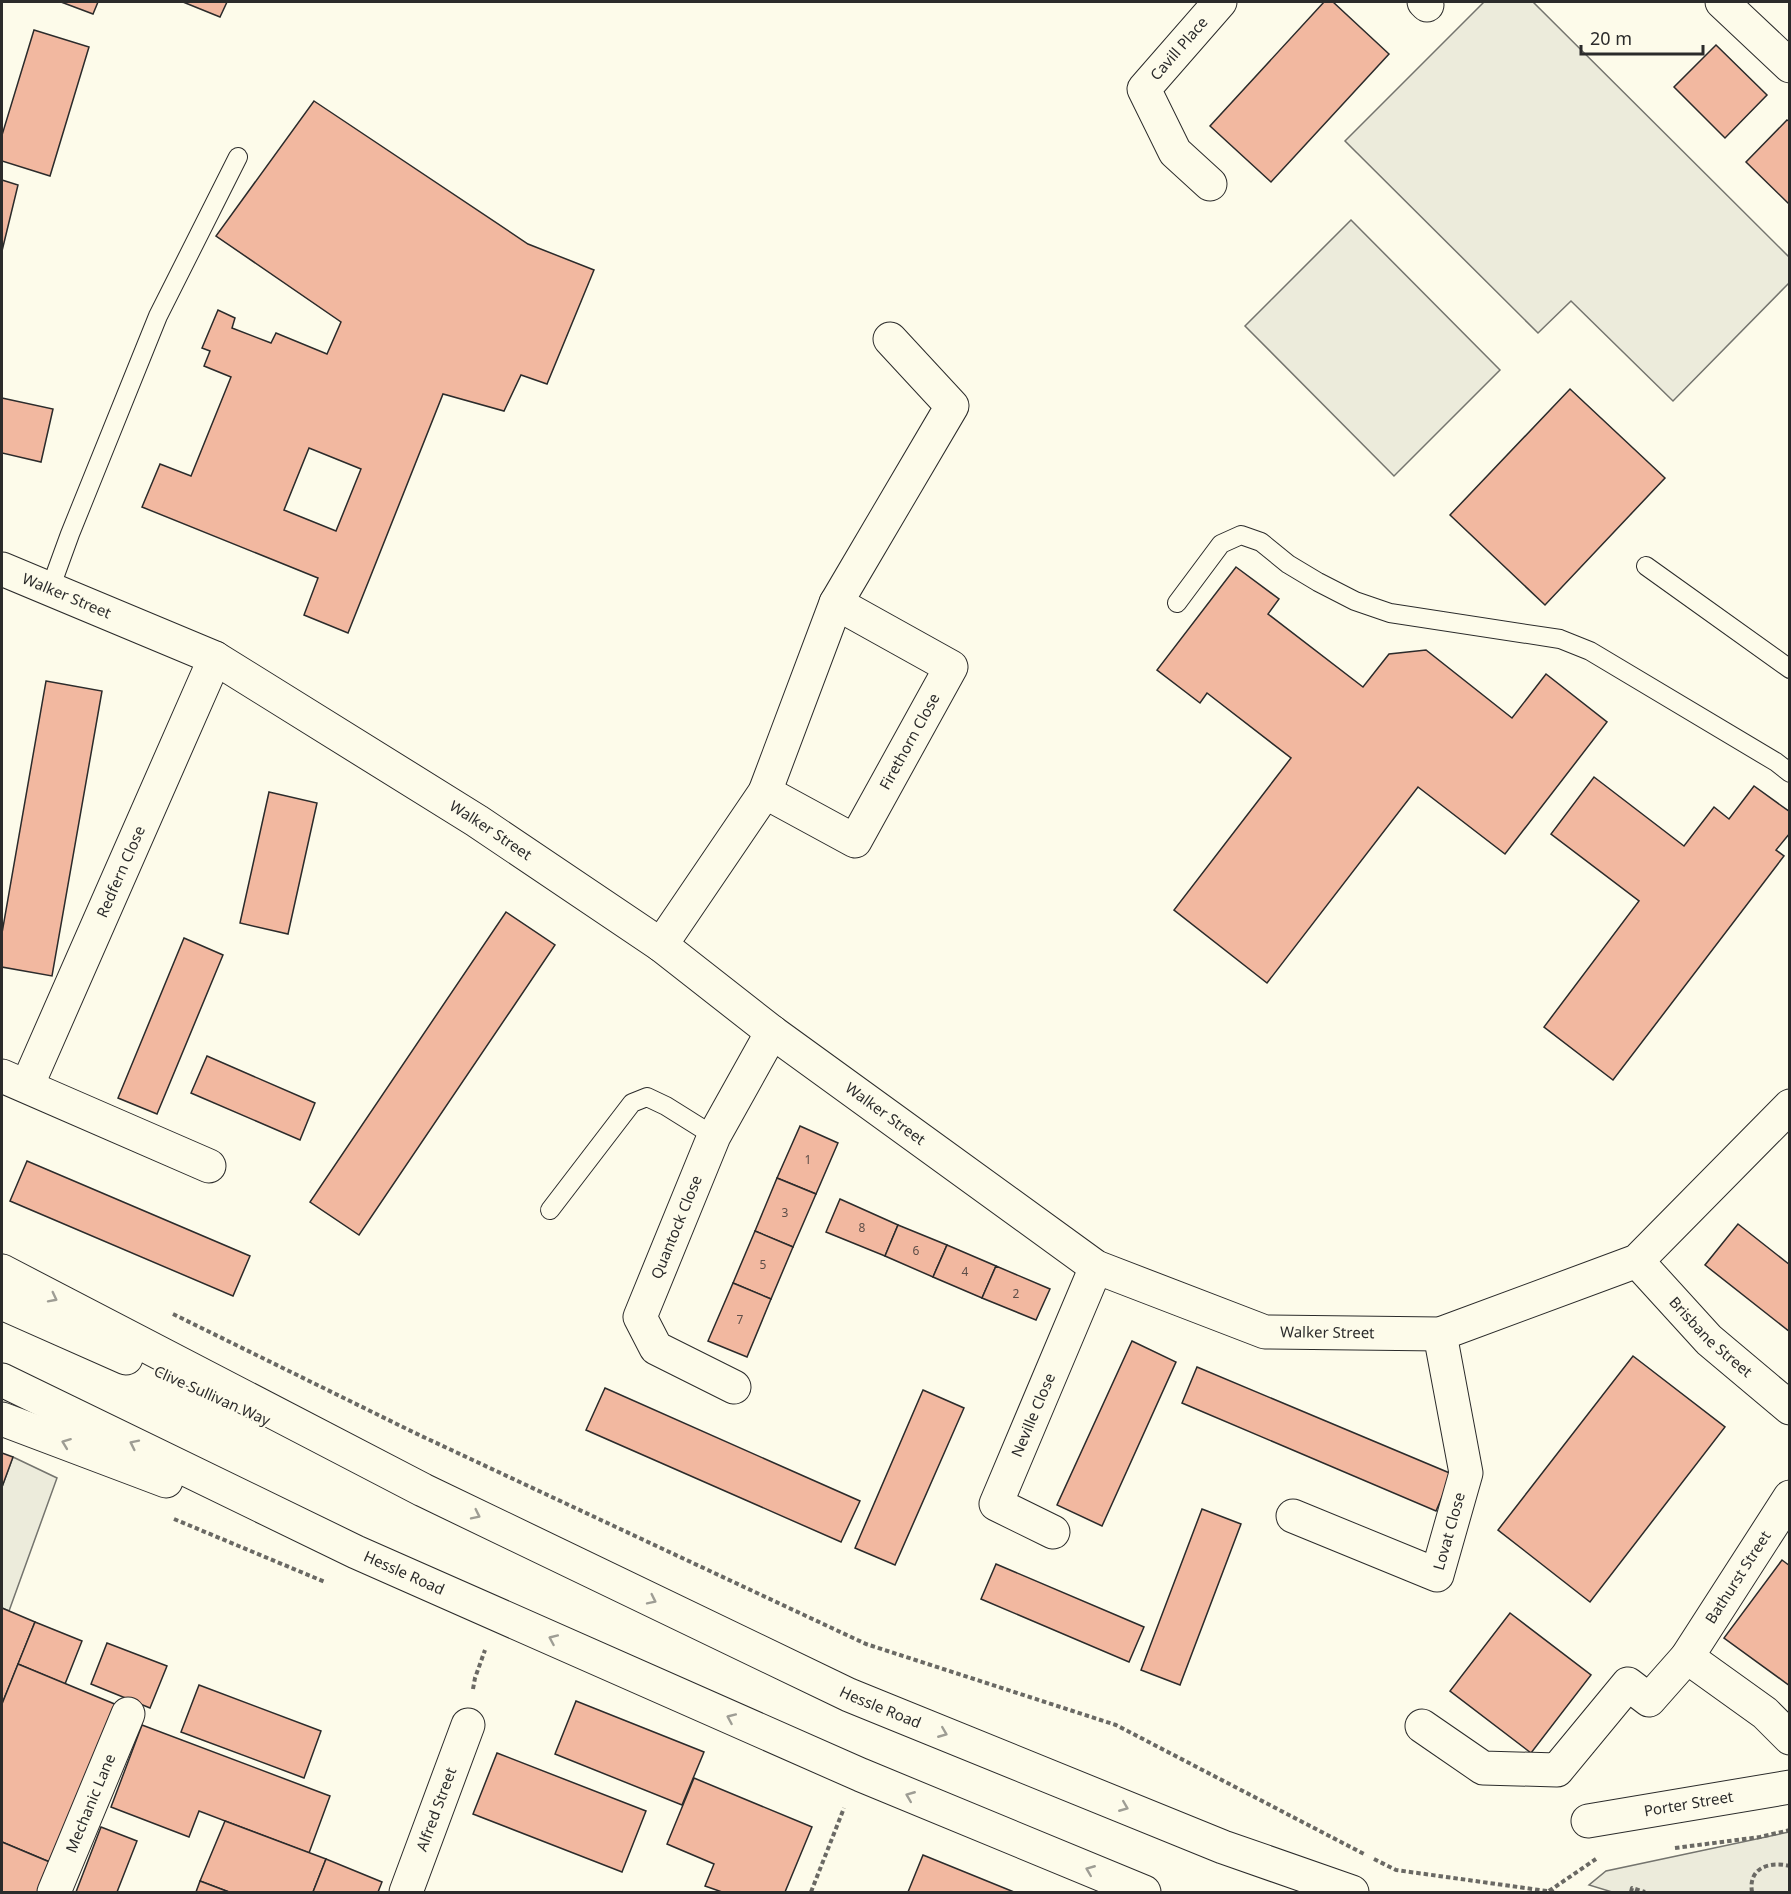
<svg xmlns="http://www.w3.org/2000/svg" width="1791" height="1894" font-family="'Noto Sans',sans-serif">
	<rect width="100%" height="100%" fill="#fdfbea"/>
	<g fill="#ecebdb" stroke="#74746e" stroke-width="1.5">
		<polygon points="1484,2 1533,2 1789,257 1789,283 1673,401 1571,301 1538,333 1345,141"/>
		<polygon points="1351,220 1500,370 1394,476 1245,326"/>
		<polygon points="13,1457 57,1478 9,1611 2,1608 2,1487"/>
		<polygon points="1789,1832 1789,1892 1612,1892 1589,1885 1606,1871"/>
	</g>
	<g fill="#f2b8a0" stroke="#2b2b2b" stroke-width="1.5" fill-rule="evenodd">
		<polygon points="61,2 98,2 93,14"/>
		<polygon points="183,2 227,2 220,17"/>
		<polygon points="1324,2 1333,2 1389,54 1271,182 1210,126"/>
		<polygon points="34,30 89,47 50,176 2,161 2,135"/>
		<polygon points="1716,45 1767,95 1725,138 1674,87"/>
		<path d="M314 101 528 244 594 270 547 384 521 375 504 411 443 394 348 633 304 615 318 578 142 507 160 464 191 476 231 377 204 366 210 351 202 348 218 310 235 318 232 328 271 343 276 333 327 354 341 322 216 236ZM309 448 361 469 336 531 284 510Z"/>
		<polygon points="1787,120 1790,122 1790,205 1746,162"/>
		<polygon points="2,180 18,185 2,251"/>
		<polygon points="1570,389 1665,478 1545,605 1450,515"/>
		<polygon points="2,398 53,409 41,462 2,453"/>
		<polygon points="1236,567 1279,599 1268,614 1363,687 1389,654 1426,650 1512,718 1546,674 1607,722 1505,854 1418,787 1267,983 1174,910 1291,758 1207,693 1200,703 1157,670"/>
		<polygon points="46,681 102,691 52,976 2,967 2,933"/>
		<polygon points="1594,777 1684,846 1714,807 1729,819 1754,786 1790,812 1790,833 1776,850 1784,856 1613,1080 1544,1027 1639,901 1551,834"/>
		<polygon points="269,792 317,803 288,934 240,923"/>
		<polygon points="506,912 555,945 359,1235 310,1202"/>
		<polygon points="184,938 223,955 157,1114 118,1098"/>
		<polygon points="207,1056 315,1103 300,1140 191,1093"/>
		<polygon points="800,1126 838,1143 816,1194 777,1178"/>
		<polygon points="27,1161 250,1256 233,1296 10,1201"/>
		<polygon points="777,1178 816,1194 793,1247 755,1231"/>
		<polygon points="840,1199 898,1225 885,1256 826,1232"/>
		<polygon points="1738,1224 1790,1265 1790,1332 1705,1265"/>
		<polygon points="898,1225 947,1245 933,1277 885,1256"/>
		<polygon points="755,1231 793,1247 771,1299 733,1283"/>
		<polygon points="947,1245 996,1266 982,1298 933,1277"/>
		<polygon points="996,1266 1050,1289 1036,1320 982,1298"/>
		<polygon points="733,1283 771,1299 747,1357 708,1341"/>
		<polygon points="1132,1341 1176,1362 1102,1526 1057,1505"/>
		<polygon points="1633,1356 1725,1427 1590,1602 1498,1530"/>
		<polygon points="1197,1367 1452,1474 1436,1511 1182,1403"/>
		<polygon points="605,1388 860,1501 841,1542 586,1430"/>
		<polygon points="923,1390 964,1408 895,1565 855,1548"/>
		<polygon points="2,1453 13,1457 2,1487"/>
		<polygon points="1202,1509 1241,1524 1180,1685 1141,1670"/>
		<polygon points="1782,1560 1790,1566 1790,1686 1724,1638"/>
		<polygon points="996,1564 1144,1627 1129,1662 981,1599"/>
		<polygon points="2,1608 35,1622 2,1704"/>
		<polygon points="1510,1613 1591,1675 1531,1753 1450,1691"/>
		<polygon points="35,1622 82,1641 65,1684 18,1664"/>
		<polygon points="107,1643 167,1666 150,1708 91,1684"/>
		<polygon points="18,1664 117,1705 52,1863 2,1842 2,1704"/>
		<polygon points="199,1685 321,1731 304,1778 181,1732"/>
		<polygon points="576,1701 704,1752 682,1805 555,1754"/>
		<polygon points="142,1725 330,1796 309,1853 199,1811 189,1837 111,1807"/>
		<polygon points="497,1753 646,1811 622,1872 473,1814"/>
		<polygon points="694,1778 812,1827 785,1892 722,1892 705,1886 714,1864 667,1844"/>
		<polygon points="225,1821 326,1859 313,1892 229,1892 200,1881"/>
		<polygon points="101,1827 137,1841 117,1892 76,1892"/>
		<polygon points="2,1842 52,1863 40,1892 2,1892"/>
		<polygon points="923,1855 1014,1892 908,1892"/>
		<polygon points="326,1859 382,1882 378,1892 313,1892"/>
		<polygon points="200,1881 229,1892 196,1892"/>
	</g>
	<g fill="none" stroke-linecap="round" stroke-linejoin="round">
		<defs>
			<g id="service">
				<polyline points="1646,566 1790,669"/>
				<polyline points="50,589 70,534 158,316 238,157"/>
				<polyline points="1177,603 1221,544 1241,535 1261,542 1288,564 1318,582 1355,601 1390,613 1560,639 1590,651 1776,762 1790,773"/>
				<polyline points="550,1210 632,1103 647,1097 666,1106 714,1136"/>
			</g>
			<g id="minor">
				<polyline points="1424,2 1427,5"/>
				<polyline points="1722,2 1790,66"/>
				<path id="s1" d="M1210 184 1175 152 1144 89 1220 2"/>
				<path id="s2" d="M2 569 215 658 477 821 661 945 772 1032 1096 1267 1265 1332 1440 1334 1637 1261 1790 1106"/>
				<path id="s3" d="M765 792 855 841 951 667 836 603"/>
				<polyline points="661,945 765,792 836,603 952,406 890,339"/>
				<polyline points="2,1076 209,1166"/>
				<path id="s4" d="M27 1086 215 658"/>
				<path id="s5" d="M1637 1261 1709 1340 1790 1408"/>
				<path id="s6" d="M734 1387 656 1348 640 1317 714 1136 772 1032"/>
				<path id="s7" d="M1293 1516 1437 1575 1466 1473 1440 1334"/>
				<path id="s8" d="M1053 1532 996 1504 1096 1267"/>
				<polyline points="1687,1657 1765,1713 1790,1738"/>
				<path id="s9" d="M1422 1726 1483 1768 1557 1770 1628 1684 1649 1700 1687 1657 1790 1497"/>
				<path id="s10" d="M1588 1821 1790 1787"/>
				<path id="s11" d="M54 1892 128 1714"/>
				<path id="s12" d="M406 1892 468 1725"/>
			</g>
			<g id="trunk">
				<path id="s13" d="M2 1271 423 1490 849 1695 1223 1847 1352 1892"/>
				<polyline points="2,1303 126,1358"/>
				<path id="s14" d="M2 1380 356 1552 861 1775 1144 1892"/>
				<polyline points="2,1419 166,1481"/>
			</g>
		</defs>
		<use href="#service" stroke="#2b2b2b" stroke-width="20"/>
		<use href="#minor" stroke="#2b2b2b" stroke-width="35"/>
		<use href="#trunk" stroke="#2b2b2b" stroke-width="35"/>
		<g stroke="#6a6964" stroke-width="4" stroke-dasharray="4.5 3" stroke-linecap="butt">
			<polyline points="173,1314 415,1433 866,1644 1116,1725 1364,1854"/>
			<polyline points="174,1519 325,1582"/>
			<polyline points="473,1689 475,1678 485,1650"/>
			<polyline points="1675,1848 1760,1837 1790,1830"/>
			<polyline points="1374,1859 1396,1870 1554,1892"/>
			<polyline points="1549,1891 1596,1859"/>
			<polyline points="811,1892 844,1808"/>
			<polyline points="1631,1892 1632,1888 1645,1892"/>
			<path d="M1752 1892C1748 1868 1769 1861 1790 1866"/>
		</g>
		<use href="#service" stroke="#fdfbea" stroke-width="18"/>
		<use href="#minor" stroke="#fdfbea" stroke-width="33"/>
		<use href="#trunk" stroke="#fdfbea" stroke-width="33"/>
	</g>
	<defs><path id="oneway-chevron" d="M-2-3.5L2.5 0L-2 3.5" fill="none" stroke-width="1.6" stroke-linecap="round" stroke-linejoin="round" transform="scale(1.5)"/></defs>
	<g stroke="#9e9d94">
		<use href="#oneway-chevron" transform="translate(53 1298) rotate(27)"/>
		<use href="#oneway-chevron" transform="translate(66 1443) rotate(-159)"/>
		<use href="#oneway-chevron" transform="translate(134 1444) rotate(-154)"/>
		<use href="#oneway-chevron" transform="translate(476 1515) rotate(26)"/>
		<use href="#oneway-chevron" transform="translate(652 1600) rotate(26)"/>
		<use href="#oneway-chevron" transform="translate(553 1639) rotate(-156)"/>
		<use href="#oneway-chevron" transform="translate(731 1718) rotate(-156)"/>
		<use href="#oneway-chevron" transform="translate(943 1733) rotate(22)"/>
		<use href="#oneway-chevron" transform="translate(910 1796) rotate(-158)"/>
		<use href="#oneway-chevron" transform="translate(1124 1807) rotate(22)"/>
		<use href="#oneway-chevron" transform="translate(1090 1870) rotate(-158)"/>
	</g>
	<g text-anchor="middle" stroke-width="4.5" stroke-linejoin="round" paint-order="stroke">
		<g font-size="12" fill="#5d4e48">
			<text x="808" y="1164">1</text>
			<text x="785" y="1217">3</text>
			<text x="862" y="1232">8</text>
			<text x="916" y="1255">6</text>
			<text x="763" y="1269">5</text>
			<text x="965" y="1276">4</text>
			<text x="1016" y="1298">2</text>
			<text x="740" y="1324">7</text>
		</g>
		<g font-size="15" fill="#2b2b2b" stroke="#fdfbea">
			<text dy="5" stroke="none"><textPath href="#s1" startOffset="171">Cavill Place</textPath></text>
			<text dy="5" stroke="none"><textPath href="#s2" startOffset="70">Walker Street</textPath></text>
			<text dy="5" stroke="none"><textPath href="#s3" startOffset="216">Firethorn Close</textPath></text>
			<text dy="5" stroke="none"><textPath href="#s2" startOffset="556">Walker Street</textPath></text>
			<text dy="5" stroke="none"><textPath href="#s4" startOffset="234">Redfern Close</textPath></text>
			<text dy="5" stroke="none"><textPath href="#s2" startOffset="1042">Walker Street</textPath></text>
			<text dy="5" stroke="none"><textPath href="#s6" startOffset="219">Quantock Close</textPath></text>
			<text dy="5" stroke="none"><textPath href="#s2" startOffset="1546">Walker Street</textPath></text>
			<text dy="5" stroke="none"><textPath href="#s5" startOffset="106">Brisbane Street</textPath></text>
			<text transform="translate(212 1396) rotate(24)" y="5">Clive Sullivan Way</text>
			<text dy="5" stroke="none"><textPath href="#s8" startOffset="160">Neville Close</textPath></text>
			<text dy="5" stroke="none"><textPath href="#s7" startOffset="201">Lovat Close</textPath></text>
			<text dy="5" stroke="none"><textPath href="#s14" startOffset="446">Hessle Road</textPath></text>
			<text dy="5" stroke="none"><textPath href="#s9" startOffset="438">Bathurst Street</textPath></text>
			<text dy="5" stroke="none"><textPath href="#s13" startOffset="981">Hessle Road</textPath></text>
			<text dy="5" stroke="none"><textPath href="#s11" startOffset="96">Mechanic Lane</textPath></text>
			<text dy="5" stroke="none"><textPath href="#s10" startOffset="102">Porter Street</textPath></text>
			<text dy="5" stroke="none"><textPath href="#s12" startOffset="88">Alfred Street</textPath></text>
		</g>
	</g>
	<rect width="1791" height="1894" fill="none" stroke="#2b2b2b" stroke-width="6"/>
	<path d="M1581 45v9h122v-9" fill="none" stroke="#2b2b2b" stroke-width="3"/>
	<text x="1590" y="45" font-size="18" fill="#2b2b2b" stroke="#fdfbea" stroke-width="4.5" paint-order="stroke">20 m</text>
</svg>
